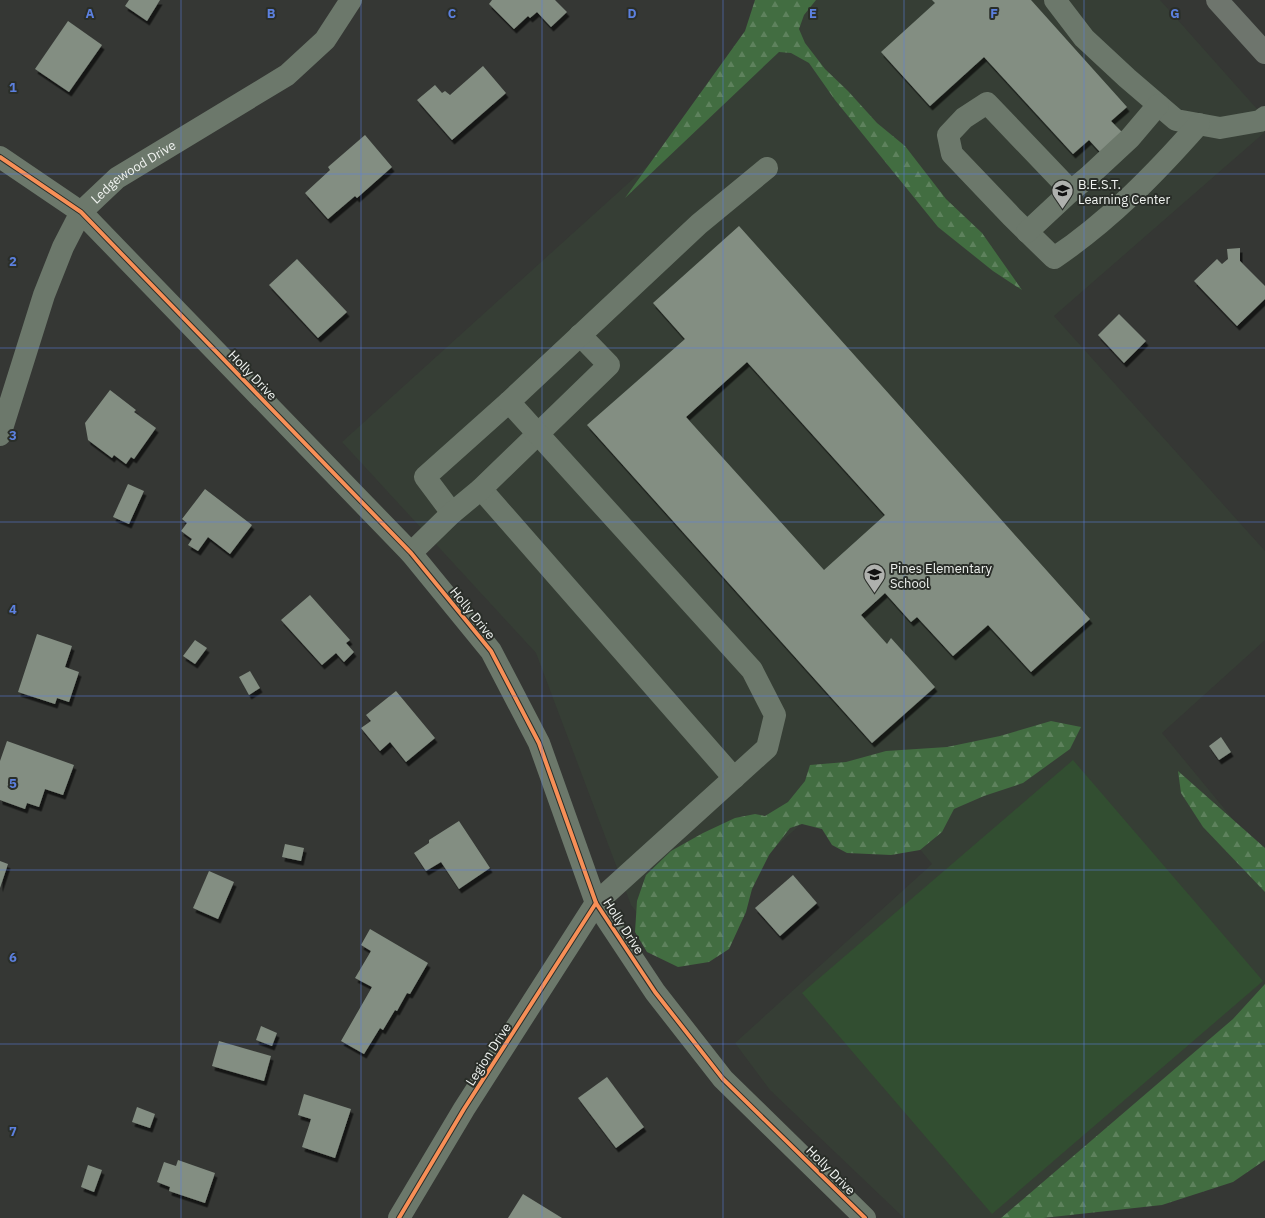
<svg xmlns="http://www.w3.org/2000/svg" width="1265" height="1218" font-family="'IBM Plex Sans',sans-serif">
	<defs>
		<pattern id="forest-firs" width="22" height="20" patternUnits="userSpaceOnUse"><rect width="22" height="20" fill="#426d41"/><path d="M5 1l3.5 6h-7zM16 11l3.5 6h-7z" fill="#5e825d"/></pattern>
		<filter id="shadow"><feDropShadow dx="2.5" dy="4.5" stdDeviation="0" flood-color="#0009"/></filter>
	</defs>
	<rect width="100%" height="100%" fill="#353734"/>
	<polygon fill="#363e35" points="806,0 1160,0 1265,118 1265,132 1054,316 1265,551 1265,640 1162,733 1265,858 1265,1039 1069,1218 904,1218 770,1090 735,1043 932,864 857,773 664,948 631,905 536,653 342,442 790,37"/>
	<g fill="url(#forest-firs)">
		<polygon points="755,0 816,0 804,15 799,29 805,43 825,69 848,91 877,123 905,146 946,199 982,233 1022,290 993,271 938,227 835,100 809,63 791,53 779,52 625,198 745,31"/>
		<polygon points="1051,721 1081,727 1070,749 1023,783 984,796 954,809 942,832 920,850 891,855 847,853 832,845 822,829 802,824 790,828 769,855 752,889 746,912 729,949 709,962 678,967 647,952 635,932 637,901 646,875 671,851 703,833 735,818 755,814 765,816 788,802 805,781 810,765 846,762 886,751 947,747 1000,736"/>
		<polygon points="1178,771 1265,848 1265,892 1203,827 1181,793"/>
		<polygon points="1265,984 1265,1160 1233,1182 1162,1205 1043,1218 1001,1218 1233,1019"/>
	</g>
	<polygon fill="#324e31" points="1073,760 1263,981 992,1214 802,993"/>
	<g fill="#838e82" fill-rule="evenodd" filter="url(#shadow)">
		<polygon points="129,0 160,0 147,21 125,6"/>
		<polygon points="492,0 555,0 567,12 551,27 537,12 530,18 528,16 514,29 489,4"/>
		<polygon points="932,0 1031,0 1127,107 1111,121 1122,132 1100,152 1089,140 1073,154 984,57 930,106 881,52 935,3"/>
		<polygon points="68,21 102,45 69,92 35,69"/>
		<polygon points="483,66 506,93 452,140 417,100 435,85 442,93 445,91 450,95"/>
		<polygon points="365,135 392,167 357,198 355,196 328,219 305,193 330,170 328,167"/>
		<path d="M739 226 1090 619 1031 672 988 625 953 656 917 617 911 622 885 593 861 615 887 644 891 638 935 687 872 743 587 425 685 339 653 303ZM747 362 885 515 824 570 686 417Z"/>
		<polygon points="1240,248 1240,261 1265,286 1265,299 1237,326 1194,281 1217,259 1222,264 1228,259 1227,249"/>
		<polygon points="297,259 347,312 318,338 269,285"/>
		<polygon points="1119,314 1146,341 1124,363 1098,335"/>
		<polygon points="110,390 136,410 134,412 156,428 134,459 131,457 126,464 114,455 112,458 88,440 85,423"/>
		<polygon points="128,484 144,491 129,524 113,517"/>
		<polygon points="205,489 252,525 230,554 208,537 198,551 188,545 192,539 181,531 187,523 182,519"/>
		<polygon points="310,595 350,640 346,643 354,652 344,662 336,653 322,665 281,620"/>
		<polygon points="37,634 72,646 65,667 79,672 69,702 57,698 55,704 18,692"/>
		<polygon points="195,640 207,648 195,664 183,656"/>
		<polygon points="250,671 260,688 249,695 239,677"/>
		<polygon points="396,691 435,738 406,762 390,742 380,751 361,728 371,721 366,715"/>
		<polygon points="1221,737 1231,752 1219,760 1209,746"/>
		<polygon points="7,741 74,765 63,795 45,789 39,807 27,803 25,809 0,800 0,761"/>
		<polygon points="459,821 490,868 459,889 441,862 426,871 414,853 429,843 429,840"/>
		<polygon points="285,844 304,848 301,861 282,857"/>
		<polygon points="0,861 8,864 0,888"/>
		<polygon points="209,871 234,882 218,919 193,908"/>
		<polygon points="793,875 817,903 780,936 755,908"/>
		<polygon points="370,929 428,963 410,994 407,993 397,1011 395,1010 383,1030 380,1028 364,1054 341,1041 372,987 355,978 371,951 361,945"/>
		<polygon points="261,1026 277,1033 272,1046 256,1040"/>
		<polygon points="219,1041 271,1056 264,1081 212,1066"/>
		<polygon points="607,1077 644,1127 616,1148 578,1098"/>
		<polygon points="304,1094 351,1109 335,1158 302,1147 311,1119 298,1115"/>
		<polygon points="137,1107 155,1114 150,1128 132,1122"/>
		<polygon points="178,1160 215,1173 205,1203 169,1191 170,1187 157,1182 164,1162 176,1166"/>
		<polygon points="88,1165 102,1170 94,1192 81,1187"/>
		<polygon points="523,1194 562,1218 508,1218"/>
	</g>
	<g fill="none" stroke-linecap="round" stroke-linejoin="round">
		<g stroke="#6c786b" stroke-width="22">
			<polyline points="1055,0 1084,38 1127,78 1176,120 1220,128 1260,121 1265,117"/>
			<polyline points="0,157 81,212 411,553 491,651 539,743 596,903 655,992 723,1079 865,1218"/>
			<path d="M1071 191 987 103 964 118 948 135 952 154 1012 217 1054 258C1109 221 1155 174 1199 124"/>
			<polyline points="1027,232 1071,191 1088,177 1130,138 1158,105"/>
			<path id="s1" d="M0 435 44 295 63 247 81 212 117 178 287 75 325 40 351 0"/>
			<polyline points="481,489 734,778"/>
			<polyline points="452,513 425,477 509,402"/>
			<polyline points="411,553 452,513 481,489 609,365 580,335"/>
			<polyline points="399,1218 464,1109 596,903 767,748 775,715 752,670 509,402 699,224 767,168"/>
		</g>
		<polyline stroke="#6e756d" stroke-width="22" points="1217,0 1265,53"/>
		<defs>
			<g id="cycleway">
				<polyline points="0,157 81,212 411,553 491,651 539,743 596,903 655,992 723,1079 865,1218"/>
				<polyline points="399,1218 464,1109 596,903"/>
			</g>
		</defs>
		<use href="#cycleway" stroke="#2a2e29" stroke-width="6"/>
		<use href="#cycleway" stroke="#f78f57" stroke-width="4"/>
	</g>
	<path fill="none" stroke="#5c80df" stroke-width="1" stroke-opacity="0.55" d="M181 0V1218M361 0V1218M542 0V1218M723 0V1218M904 0V1218M1084 0V1218M0 174H1265M0 348H1265M0 522H1265M0 696H1265M0 870H1265M0 1044H1265"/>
	<defs>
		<symbol id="school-pin" viewBox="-11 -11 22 30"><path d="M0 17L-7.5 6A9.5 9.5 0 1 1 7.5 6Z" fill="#afb1ae" stroke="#2a2e29"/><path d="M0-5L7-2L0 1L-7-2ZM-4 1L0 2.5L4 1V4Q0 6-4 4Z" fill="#111"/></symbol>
	</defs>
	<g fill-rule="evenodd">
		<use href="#school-pin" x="1050" y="178" width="25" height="34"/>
		<use href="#school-pin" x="862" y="562" width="25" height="34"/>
	</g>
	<g text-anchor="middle" stroke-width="4" stroke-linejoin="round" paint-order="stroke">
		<g font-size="13" fill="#f0f3f0" stroke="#2a2e29">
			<text dy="5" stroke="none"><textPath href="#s1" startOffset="304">Ledgewood Drive</textPath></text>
			<text transform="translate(253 375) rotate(46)" y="5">Holly Drive</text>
			<text transform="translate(473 613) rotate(51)" y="5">Holly Drive</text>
			<text transform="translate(624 926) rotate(57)" y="5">Holly Drive</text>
			<text transform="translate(488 1054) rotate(-57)" y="5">Legion Drive</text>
			<text transform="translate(831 1170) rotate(45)" y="5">Holly Drive</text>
		</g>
		<g font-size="13" fill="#f0f3f0" stroke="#2a2e29" text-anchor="start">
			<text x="1078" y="189">B.E.S.T.<tspan x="1078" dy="15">Learning Center</tspan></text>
			<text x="890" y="573">Pines Elementary<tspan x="890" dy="15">School</tspan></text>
		</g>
	</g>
	<g font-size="13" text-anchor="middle" font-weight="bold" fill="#5c80df" stroke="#2a2e29" stroke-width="4" stroke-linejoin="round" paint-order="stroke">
		<text x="90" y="18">A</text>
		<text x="271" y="18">B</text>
		<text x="452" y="18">C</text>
		<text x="632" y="18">D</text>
		<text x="813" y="18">E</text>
		<text x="994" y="18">F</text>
		<text x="1175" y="18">G</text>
		<text x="13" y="92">1</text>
		<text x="13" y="266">2</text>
		<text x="13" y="440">3</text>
		<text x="13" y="614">4</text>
		<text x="13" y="788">5</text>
		<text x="13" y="962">6</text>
		<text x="13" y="1136">7</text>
	</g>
</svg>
